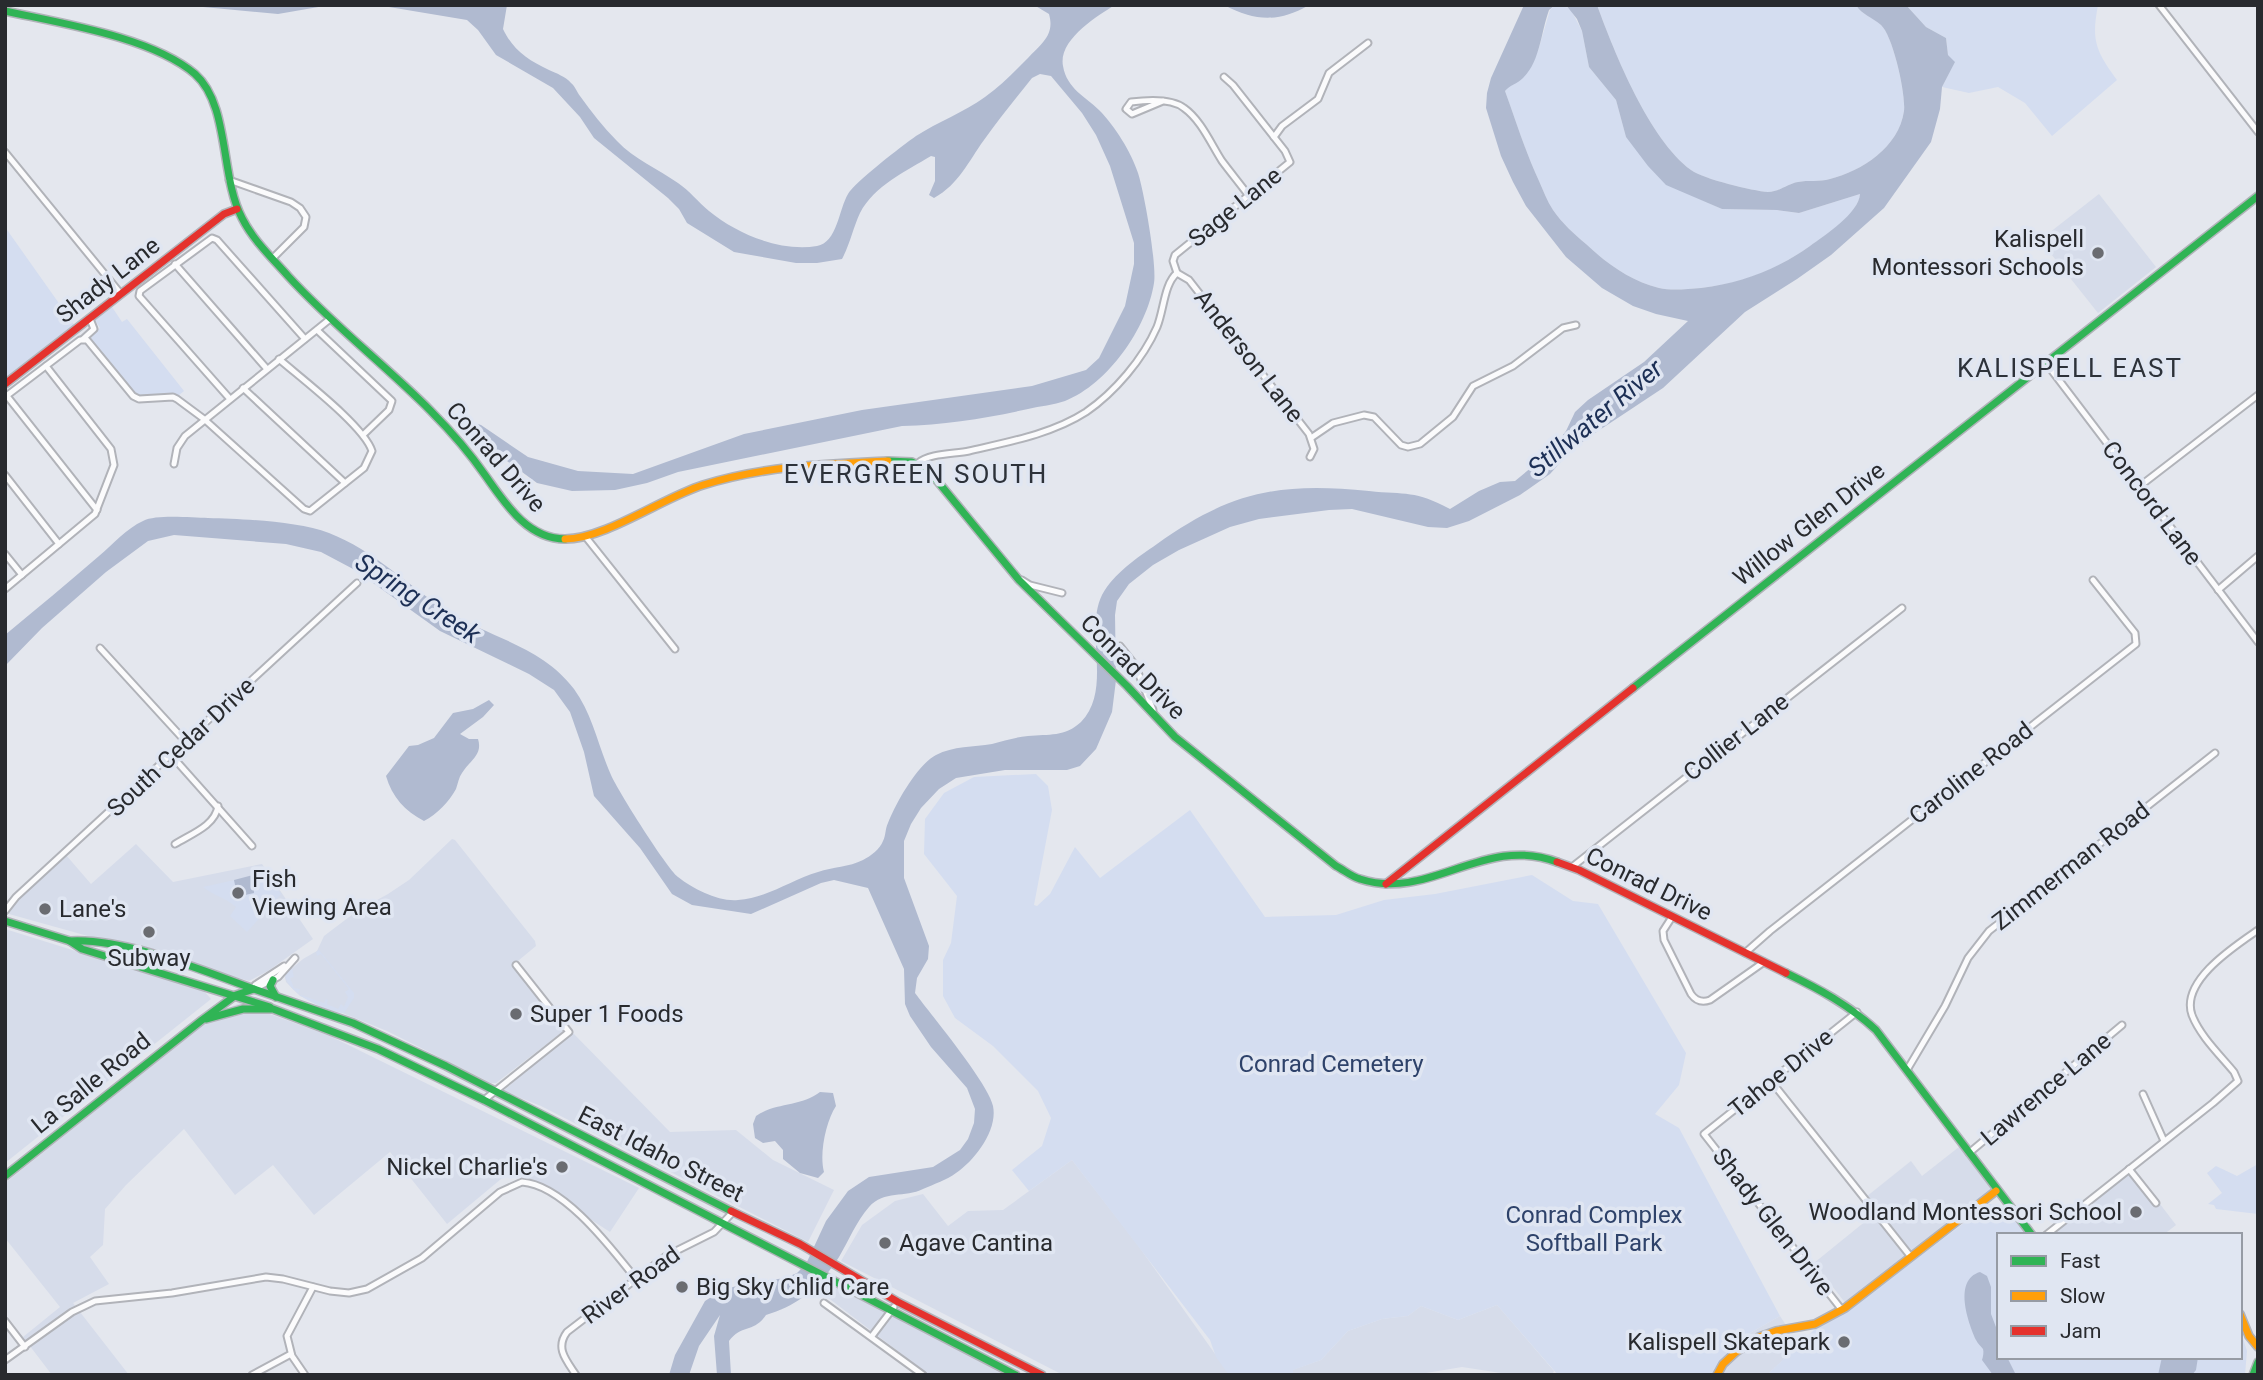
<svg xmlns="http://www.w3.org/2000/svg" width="2263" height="1380" font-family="Roboto,sans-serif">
	<rect width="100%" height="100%" fill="#e4e7ee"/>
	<g fill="#d6dcea">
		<polygon points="2099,194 2156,267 2098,313 2040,240"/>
		<polygon points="452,839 455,840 535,941 536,946 513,965 565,1030 496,1083 491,1083 387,1031 300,996 286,982 285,977 289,971 303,959 317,951 324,936 357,911 388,894 409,880"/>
		<polygon points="136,844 173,882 262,864 313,939 268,971 249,981 9,914 9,907 66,855 91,884"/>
		<polygon points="5,929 204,991 211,999 5,1163"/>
		<polygon points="240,1003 330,1036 639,1188 610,1232 513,1169 447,1224 390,1152 314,1215 273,1165 235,1195 184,1129 126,1185 105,1209 103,1245 90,1257 109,1284 73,1303 129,1375 52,1375 23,1337 60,1307 5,1238 5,1183 219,1012"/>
		<polygon points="572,1032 670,1132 736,1130 773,1160 834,1190 808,1242 541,1106 503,1091"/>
		<polygon points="1959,1147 1993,1190 1847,1305 1814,1263 1872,1216 1861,1201 1911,1161 1922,1176"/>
		<polygon points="1072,1160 1137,1244 1230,1375 1063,1375 841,1261 862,1225 895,1201 923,1194 948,1226 968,1211 1003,1210"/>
		<polygon points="2134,1170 2176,1225 2163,1235 2042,1235 2091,1195 2095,1200"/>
		<polygon points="826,1282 1009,1375 929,1375 822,1293"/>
		<polygon points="1497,1305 1554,1371 1552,1375 1514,1375 1462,1367 1414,1375 1293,1375 1292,1370 1321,1360 1348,1331 1382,1319 1408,1316 1421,1306 1458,1320"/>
		<polygon points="1780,1316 1799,1345 1767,1375 1712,1375 1714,1369 1743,1337"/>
	</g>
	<g fill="#d4ddf0">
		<path d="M1555 5 1570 8 1582 31 1589 67 1616 100 1626 137 1684 192 1722 209 1777 210 1799 213 1860 194C1859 213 1826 235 1810 246 1776 270 1743 283 1701 288 1688 289 1673 291 1659 288 1631 281 1607 264 1586 244 1574 234 1562 223 1553 210 1547 201 1543 190 1539 181 1525 151 1516 121 1505 91L1538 51 1550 10Z"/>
		<path d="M1597 5H1856C1862 15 1873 17 1881 25 1893 36 1906 94 1904 111 1899 147 1862 171 1830 179 1819 182 1808 180 1798 182 1787 184 1779 192 1768 192 1753 191 1703 179 1691 170 1649 139 1615 54 1597 5Z"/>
		<path d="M1906 5H2098C2091 41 2096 51 2117 80L2052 136 2025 103 1998 87 1969 93 1942 87 1954 63 1948 55 1946 38 1926 27Z"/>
		<polygon points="5,227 75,326 5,378"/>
		<polygon points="112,307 122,322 127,319 184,391 179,395 138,396 91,339 92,334 100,328 95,320"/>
		<polygon points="1036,774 1048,786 1052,810 1034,905 1037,906 1050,894 1075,847 1100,878 1190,810 1265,917 1336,915 1384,900 1435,894 1532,875 1573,901 1598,904 1686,1053 1679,1085 1655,1114 1679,1128 1780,1316 1743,1337 1714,1369 1712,1375 1558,1375 1497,1305 1458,1320 1421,1306 1408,1316 1382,1319 1348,1331 1321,1360 1293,1370 1293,1375 1229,1375 1216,1357 1210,1340 1072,1160 1029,1191 1012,1170 1042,1146 1051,1118 1038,1091 993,1046 955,1018 943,996 943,960 951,943 957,896 924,854 925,819 944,793 974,777"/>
		<path d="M266 873 281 894 247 932 230 916 236 907C225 897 214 896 203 887Z"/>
		<path d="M319 950 354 993V998L344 1013C328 1013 286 993 285 975L292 968 294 977 290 978 294 988 300 989 298 994 324 1003 326 999 328 1000 327 1004 338 1009 341 1004 344 1007 348 997 345 992 349 989 321 954 317 956 316 952Z"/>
		<polygon points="2258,1164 2258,1214 2216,1209 2214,1205 2208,1204 2222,1193 2207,1173 2216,1166 2237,1176"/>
		<path d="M1989 1204C2007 1206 2015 1222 2027 1235H1999V1357H2240V1329L2247 1351 2245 1375H1767L1816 1328 1845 1313Z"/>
	</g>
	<g fill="#b0bad0">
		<polygon points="182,5 330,5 278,14"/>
		<path d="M377 5H507L503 29C513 50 528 60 549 70 556 73 566 77 571 83 575 86 577 92 580 96 591 111 603 127 617 141 634 159 658 169 678 183 690 191 698 202 709 211 737 234 780 252 817 246 837 243 839 209 848 194 855 182 902 146 916 136 938 122 964 112 985 97 1001 86 1014 72 1028 58 1042 43 1055 35 1049 14L1034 5H1115C1097 16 1058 40 1063 66 1067 89 1085 96 1099 110 1115 126 1131 152 1138 173 1144 191 1157 265 1154 283 1147 328 1108 384 1065 401 1054 405 1040 406 1028 409 987 418 945 425 902 426L678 472 647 483 615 490 572 491 537 483 473 436 471 422 481 425 528 457 578 471 633 474 744 434 862 410 1032 386 1086 370 1099 358 1125 306 1134 264V243L1110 166 1096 135 1082 113 1051 76 1040 74 1032 78C1016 98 999 119 984 140 968 162 959 184 934 198L929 195 935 181V157L931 156C906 171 874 186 860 213 853 228 850 244 842 259L817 263H796L734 252 687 223 679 209 668 198 594 138 580 117 553 88 496 55 478 30 467 20Z"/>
		<path d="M1224 5H1309C1278 23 1255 21 1224 5Z"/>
		<path d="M1524 5H1555L1549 10C1541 32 1540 62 1523 78 1517 84 1510 85 1505 91 1516 121 1525 151 1539 181 1543 190 1547 201 1553 210 1562 223 1574 234 1586 244 1607 264 1631 281 1659 288 1672 291 1687 289 1701 288 1742 283 1776 270 1810 246 1825 235 1859 213 1860 194L1799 213 1777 210 1722 209 1666 185 1648 166 1626 137 1616 100 1589 67 1582 31 1577 19 1566 5H1597C1615 54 1649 139 1691 170 1703 179 1753 191 1768 192 1779 192 1787 184 1798 182 1808 180 1819 182 1830 179 1862 171 1899 147 1904 111 1906 94 1893 36 1881 25 1872 17 1862 15 1856 5H1906L1926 27 1946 38 1948 55 1955 62 1942 87 1940 109 1931 142 1884 208 1831 255 1797 279 1745 312 1663 388 1586 439 1568 454 1550 474 1520 495 1469 521 1447 528 1428 527 1352 509 1329 510 1259 519 1230 527 1179 550 1153 565 1129 584 1117 601 1115 615 1116 680 1112 712 1096 749 1080 766 1067 770H1005L956 778 939 789 921 808 911 824 904 841V878L929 946 928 959 917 978 915 993C932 1016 988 1083 993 1106 998 1130 975 1160 956 1173 947 1180 934 1184 923 1189 905 1198 884 1190 869 1207 856 1222 849 1240 839 1257 820 1286 800 1305 766 1315 754 1333 742 1324 729 1341L731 1375H717L714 1336 720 1315 699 1346 689 1375H669L675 1355 705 1301 722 1290 744 1284 785 1278 797 1273 806 1264 826 1221 848 1191 869 1177 933 1167 960 1150 968 1139 974 1123 975 1109 967 1088 931 1047 910 1016 905 1004 904 969 868 888 834 880 821 883 751 914 692 905 672 894 640 848 594 796 584 752 570 712 554 690 529 674 440 631 355 570 321 552 286 544 174 535 148 541 106 572 42 628 5 666V635C36 609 68 583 99 556 112 545 127 528 143 521 157 514 192 518 208 518 243 519 297 521 329 533 373 550 409 586 447 611 490 638 542 646 574 689 593 715 598 746 611 775 618 791 666 867 678 877 693 889 719 902 738 900 767 898 791 880 818 872 833 867 849 867 863 860 871 856 880 849 883 841 886 835 885 829 888 823 896 803 917 765 936 755 953 746 974 747 992 744 1004 741 1016 737 1028 736 1049 734 1065 737 1081 722 1113 689 1084 631 1102 595 1114 573 1137 558 1157 544 1231 491 1280 482 1369 491 1406 495 1415 490 1450 509L1479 491 1500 482 1515 481 1549 453 1566 431 1575 412 1588 400 1644 362 1688 321 1656 314 1633 306 1602 288 1566 257 1526 206 1513 182 1501 156 1486 108 1487 93 1491 78Z"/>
		<path d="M489 700 494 705 483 717 460 734 469 739H478C483 755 470 760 462 773 459 777 458 783 456 789 449 802 437 814 424 821 405 811 392 797 386 776L409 746 418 745 434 738 453 713 473 709Z"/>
		<polygon points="253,875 254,893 245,895 236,890 234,880"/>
		<path d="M820 1092 833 1093 836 1106C826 1121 819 1154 824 1172L818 1178 800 1173 783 1159V1150L775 1141 763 1143 755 1138 753 1124 756 1116C776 1102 801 1107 820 1092Z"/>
		<path d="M1980 1272 1987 1276 1991 1287V1314L1999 1335V1357H2007L2016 1375H1993L1982 1360C1983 1357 1984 1352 1983 1349 1981 1346 1978 1344 1976 1340 1968 1322 1953 1280 1980 1272Z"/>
		<polygon points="2162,1357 2198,1357 2196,1370 2192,1375 2158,1375"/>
	</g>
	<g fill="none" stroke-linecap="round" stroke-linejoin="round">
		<defs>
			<g id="street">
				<polyline points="2159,5 2258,132"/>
				<path d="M1163 101 1132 114 1126 109 1131 102C1146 100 1171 98 1184 108 1201 120 1211 144 1222 161 1231 173 1240 184 1249 196"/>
				<polyline points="1274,137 1282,126 1318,99 1329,73 1368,43"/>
				<polyline points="5,152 121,294"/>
				<polyline points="229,180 291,202 300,208 306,217 304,227 273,258"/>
				<polyline points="175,264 267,369"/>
				<polyline points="1177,273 1173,261 1175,255 1290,162 1285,151 1233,85 1224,77"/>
				<polyline points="317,330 392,401 389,410 363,435"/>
				<polyline points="83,339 94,329 90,319"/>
				<polyline points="2046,363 2258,642"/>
				<polyline points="243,388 345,483"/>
				<polyline points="7,396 97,510"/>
				<path d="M5 397 80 340H87L133 396 139 399 173 397 177 399 204 419 304 509 310 511 364 468 372 451C364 426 302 379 279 359"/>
				<polyline points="230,399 139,296 140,291 212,238 217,240 305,339"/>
				<polyline points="1311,438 1333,423 1364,415 1374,417 1401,445 1408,447 1420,444 1453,417 1473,386 1513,366 1563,328 1576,325"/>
				<path d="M918 463C929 453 955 454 969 451 1008 442 1052 434 1086 412 1115 392 1143 359 1157 327 1164 310 1164 284 1177 273L1189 280 1309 434 1314 449 1310 457"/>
				<polyline points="174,464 177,448 185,436 330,319"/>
				<polyline points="5,475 59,544"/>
				<polyline points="2140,486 2258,395"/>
				<polyline points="585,536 675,649"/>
				<polyline points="5,554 22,575"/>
				<polyline points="1022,580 1030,585 1062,593"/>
				<polyline points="5,589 95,514 114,465 111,449 46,366"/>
				<polyline points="2218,590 2258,556"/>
				<polyline points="1120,646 1135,665 1153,710"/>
				<polyline points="100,648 186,742"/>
				<polyline points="171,755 252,846"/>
				<path d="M175 844C191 834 215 826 218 806"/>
				<polyline points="1572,867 1902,608"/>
				<polyline points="5,911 16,897 357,583"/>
				<path d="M1672 917 1663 931 1664 940 1691 994C1696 1001 1702 1003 1710 1000L1764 962"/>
				<polyline points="1745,953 1770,931 2136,644 2135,633 2093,580"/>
				<polyline points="254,989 278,977 295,958"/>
				<polyline points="254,989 255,985 284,966"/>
				<polyline points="1907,1070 1945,1006 1968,958 1989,931 2215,753"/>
				<polyline points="1771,1081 1911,1257"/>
				<polyline points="2143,1094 2164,1141"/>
				<polyline points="484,1100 569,1032 516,965"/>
				<polyline points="1969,1153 2122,1025"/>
				<polyline points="2129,1169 2156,1203"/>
				<path d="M2046 1235 2213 1103 2238 1081 2234 1072C2220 1055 2200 1036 2192 1015 2180 981 2235 946 2258 930"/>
				<polyline points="824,1303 923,1375"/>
				<polyline points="1842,1310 1704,1134 1857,1012"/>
				<polyline points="5,1321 25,1347"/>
				<polyline points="872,1336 894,1307"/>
				<path d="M5 1360 72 1312 95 1301 172 1293 266 1277 283 1279 330 1291 349 1293 367 1289 422 1258 500 1192 522 1182C564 1185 611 1248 636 1279"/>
				<polyline points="252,1375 291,1354"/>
				<polyline points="305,1375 292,1356 287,1336 313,1287"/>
				<path d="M576 1375C566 1360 555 1348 567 1332L666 1256 714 1232 733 1212"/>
			</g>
			<g id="fast">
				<path d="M5 11C60 23 152 37 195 74 230 105 220 177 242 218 253 240 272 258 288 276 351 345 432 398 485 475 505 503 527 539 565 539"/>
				<path d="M888 461 912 462 930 472 1019 580 1127 686 1175 737 1336 866C1344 870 1352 877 1360 879 1430 902 1483 834 1557 862"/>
				<polyline points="1633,688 2258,196"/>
				<polyline points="5,921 70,941 82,949 270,1007"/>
				<path d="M70 941C126 938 201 970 254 989"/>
				<path d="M1786 973C1819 989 1849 1005 1876 1030L2032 1235"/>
				<polyline points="273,980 270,986 276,997"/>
				<polyline points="206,1019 243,1009 273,1009 378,1049 484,1100 1016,1375"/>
				<polyline points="5,1176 202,1020 236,995 254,989 353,1023 446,1066 731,1211"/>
				<polyline points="2253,1375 2258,1362"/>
			</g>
			<g id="slow">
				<path d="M565 539C605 539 662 498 703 485 763 466 826 464 888 461"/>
				<polyline points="2240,1314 2249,1336 2258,1347"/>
				<polyline points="1717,1375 1723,1364 1736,1352 1759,1337 1776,1331 1815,1324 1845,1308 1996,1191"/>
			</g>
			<g id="jam">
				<polyline points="5,384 224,214 237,209"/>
				<polyline points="1557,862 1579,870 1786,973"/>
				<polyline points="1386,884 1633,688"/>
				<polyline points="731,1211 800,1244 898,1302 1042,1375"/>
			</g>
		</defs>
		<use href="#street" stroke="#b1b3b9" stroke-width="9"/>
		<use href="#fast" stroke="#b1b3b9" stroke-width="10"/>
		<use href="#slow" stroke="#b1b3b9" stroke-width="10"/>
		<use href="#jam" stroke="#b1b3b9" stroke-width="10"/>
		<use href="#street" stroke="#fbfbfc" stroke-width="5"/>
		<use href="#fast" stroke="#30b455" stroke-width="7"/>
		<use href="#slow" stroke="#ff9f0a" stroke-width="7"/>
		<use href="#jam" stroke="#e5322d" stroke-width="7"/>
	</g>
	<g fill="#6a6c71" stroke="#e0e6f2" stroke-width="2.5">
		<circle cx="2098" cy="253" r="7"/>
		<circle cx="238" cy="893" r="7"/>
		<circle cx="45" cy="909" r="7"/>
		<circle cx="149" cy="932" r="7"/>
		<circle cx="516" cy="1014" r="7"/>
		<circle cx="562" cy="1167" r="7"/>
		<circle cx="2136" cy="1212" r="7"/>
		<circle cx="885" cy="1243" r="7"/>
		<circle cx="682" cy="1287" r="7"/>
		<circle cx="1844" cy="1342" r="7"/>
	</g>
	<g text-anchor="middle" stroke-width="7" stroke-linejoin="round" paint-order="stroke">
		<g font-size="24" fill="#282a2e" stroke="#e0e6f2">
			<text transform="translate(1235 207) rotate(-39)" y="8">Sage Lane</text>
			<text transform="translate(108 280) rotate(-38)" y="8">Shady Lane</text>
			<text transform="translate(1249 356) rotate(52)" y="8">Anderson Lane</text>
			<text transform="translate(496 457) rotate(49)" y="8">Conrad Drive</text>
			<text transform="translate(2152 503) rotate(53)" y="8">Concord Lane</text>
			<text transform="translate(1809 524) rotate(-38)" y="8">Willow Glen Drive</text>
			<text transform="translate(1133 667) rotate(45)" y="8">Conrad Drive</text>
			<text transform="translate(1736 737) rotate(-38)" y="8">Collier Lane</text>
			<text transform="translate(181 747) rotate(-43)" y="8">South Cedar Drive</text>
			<text transform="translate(1971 773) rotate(-38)" y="8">Caroline Road</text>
			<text transform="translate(2071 866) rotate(-38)" y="8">Zimmerman Road</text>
			<text transform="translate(1649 884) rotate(26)" y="8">Conrad Drive</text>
			<text transform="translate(1781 1073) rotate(-39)" y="8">Tahoe Drive</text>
			<text transform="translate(91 1083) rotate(-39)" y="8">La Salle Road</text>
			<text transform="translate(2046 1089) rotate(-40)" y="8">Lawrence Lane</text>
			<text transform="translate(661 1154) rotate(27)" y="8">East Idaho Street</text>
			<text transform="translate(1773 1222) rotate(52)" y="8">Shady Glen Drive</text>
			<text transform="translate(631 1285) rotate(-36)" y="8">River Road</text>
		</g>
		<g font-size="24" fill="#282a2e" stroke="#e0e6f2" text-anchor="start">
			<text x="2084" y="247" text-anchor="end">Kalispell<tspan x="2084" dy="28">Montessori Schools</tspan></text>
			<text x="252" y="887">Fish<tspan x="252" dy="28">Viewing Area</tspan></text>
			<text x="59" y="917">Lane's</text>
			<text x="149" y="966" text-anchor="middle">Subway</text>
			<text x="530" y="1022">Super 1 Foods</text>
			<text x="548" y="1175" text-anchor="end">Nickel Charlie's</text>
			<text x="2122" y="1220" text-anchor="end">Woodland Montessori School</text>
			<text x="899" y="1251">Agave Cantina</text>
			<text x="696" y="1295">Big Sky Chlid Care</text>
			<text x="1830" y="1350" text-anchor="end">Kalispell Skatepark</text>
		</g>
		<g font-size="24" fill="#2e426a" stroke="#e0e6f2">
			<text x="1331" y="1072">Conrad Cemetery</text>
			<text x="1594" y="1223">Conrad Complex<tspan x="1594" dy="28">Softball Park</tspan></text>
		</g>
		<g font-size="26" letter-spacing="2" fill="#2d323a" stroke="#e0e6f2">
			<text x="2070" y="377">KALISPELL EAST</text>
			<text x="916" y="483">EVERGREEN SOUTH</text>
		</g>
		<g font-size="26" font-style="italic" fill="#1c2f55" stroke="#e0e6f2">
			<text transform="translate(1595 418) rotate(-40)" y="9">Stillwater River</text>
			<text transform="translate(418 598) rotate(33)" y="9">Spring Creek</text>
		</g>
	</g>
	<rect width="2263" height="1380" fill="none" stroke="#282a2e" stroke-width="14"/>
	<rect x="1997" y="1233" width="245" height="126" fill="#e0e6f2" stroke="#969ba4" stroke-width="2"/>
	<rect x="2011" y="1256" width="35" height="10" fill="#30b455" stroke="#969ba4" stroke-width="2"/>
	<text x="2060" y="1268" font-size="21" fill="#282a2e">Fast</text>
	<rect x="2011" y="1291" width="35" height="10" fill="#ff9f0a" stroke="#969ba4" stroke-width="2"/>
	<text x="2060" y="1303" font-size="21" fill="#282a2e">Slow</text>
	<rect x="2011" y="1326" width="35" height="10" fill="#e5322d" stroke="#969ba4" stroke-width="2"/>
	<text x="2060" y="1338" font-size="21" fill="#282a2e">Jam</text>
</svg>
